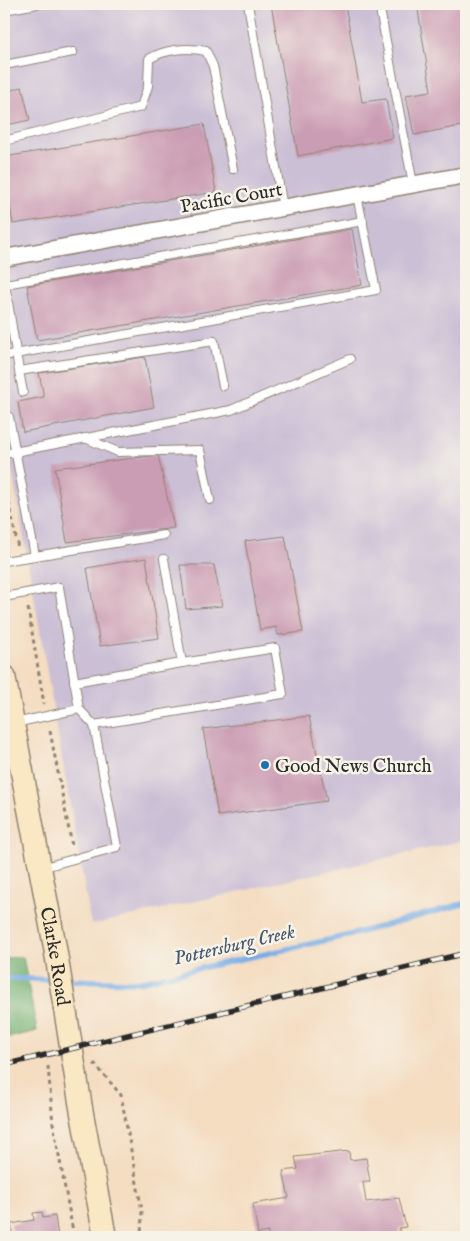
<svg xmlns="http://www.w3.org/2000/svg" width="470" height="1241" font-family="'IM FELL English',serif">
	<rect width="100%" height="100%" fill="#f7f3e8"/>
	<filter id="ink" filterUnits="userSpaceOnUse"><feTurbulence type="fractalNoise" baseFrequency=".02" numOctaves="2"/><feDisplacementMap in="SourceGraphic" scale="10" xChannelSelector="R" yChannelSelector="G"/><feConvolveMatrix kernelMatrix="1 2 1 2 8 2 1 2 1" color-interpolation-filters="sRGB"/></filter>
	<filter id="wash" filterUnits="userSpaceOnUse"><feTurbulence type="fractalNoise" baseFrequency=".0096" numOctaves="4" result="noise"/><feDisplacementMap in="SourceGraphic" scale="20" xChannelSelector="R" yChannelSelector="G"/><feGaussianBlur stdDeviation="1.12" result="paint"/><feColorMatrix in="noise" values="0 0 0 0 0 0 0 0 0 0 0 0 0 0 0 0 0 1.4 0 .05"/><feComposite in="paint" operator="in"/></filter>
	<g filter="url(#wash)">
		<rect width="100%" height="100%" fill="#f4ddc1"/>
		<polygon fill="#cbbfd5" points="4,4 466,4 466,840 91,925 4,424"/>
		<polygon fill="#74b172" stroke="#506e4e" points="23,957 37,1031 4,1039 4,958"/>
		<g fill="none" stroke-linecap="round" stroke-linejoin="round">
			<g stroke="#7aade6" stroke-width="5.5">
				<polyline points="4,978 56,980"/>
				<polyline points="65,980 138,982 346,936 466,903"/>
			</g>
		</g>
		<g id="blocks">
			<g fill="#cb9db4">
				<polygon points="271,4 345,4 362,102 386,99 393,138 298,156"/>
				<polygon points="417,4 466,4 466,125 414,135 406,95 431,91"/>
				<polygon points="22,87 30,120 6,125 4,113 4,92"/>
				<polygon points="204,124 216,192 13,224 4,172 4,157"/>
				<polygon points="352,229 362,285 37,340 27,286"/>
				<polygon points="145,357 154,407 23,432 18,402 44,397 39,373"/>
				<polygon points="158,455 174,528 67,542 55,468"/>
				<polygon points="285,536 303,632 278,635 276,627 260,630 245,541"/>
				<polygon points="146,558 159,638 100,646 87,568"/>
				<polygon points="180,565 214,565 222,606 186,609"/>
				<polygon points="309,716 327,801 218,816 203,729"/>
				<polygon points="349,1151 350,1160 366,1158 370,1182 363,1182 366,1202 399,1198 406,1227 399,1228 400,1237 268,1237 268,1232 258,1234 253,1204 289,1198 283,1171 298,1169 295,1157"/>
				<polygon points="42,1212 43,1218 55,1216 58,1237 13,1237 11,1224 34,1220 33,1213"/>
			</g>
		</g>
	</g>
	<g filter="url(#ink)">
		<use href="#blocks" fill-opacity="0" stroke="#908476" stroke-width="1"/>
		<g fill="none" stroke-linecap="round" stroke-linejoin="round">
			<defs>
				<g id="service">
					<polyline points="248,4 283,208"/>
					<polyline points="379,4 413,184"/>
					<polyline points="4,10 37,4"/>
					<polyline points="4,65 73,52"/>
					<path d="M4 141 141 107 148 86 149 59C165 49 187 47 206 51L213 66 233 169"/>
					<polyline points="4,356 376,290 357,195"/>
					<polyline points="19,371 23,392"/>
					<polyline points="223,386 214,341 19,371 5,284 363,221"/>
					<polyline points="85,438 118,452 200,450 210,500"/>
					<polyline points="4,454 231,410 350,359"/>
					<polyline points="35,556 164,535"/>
					<polyline points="4,561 35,556 9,417"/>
					<polyline points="4,597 59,587 79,709 15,723"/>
					<polyline points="74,682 182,663 164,559"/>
					<polyline points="79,709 94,725 283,694 275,648 182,663"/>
					<polyline points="41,868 117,847 94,725"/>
				</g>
				<polyline id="minor" points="4,258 466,175"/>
				<g id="secondary">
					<path id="s1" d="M4 676 55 947 81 1108 105 1237"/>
				</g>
			</defs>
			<use href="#service" stroke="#908476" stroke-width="10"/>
			<use href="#minor" stroke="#908476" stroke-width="19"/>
			<use href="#secondary" stroke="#908476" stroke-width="25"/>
			<g stroke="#908476" stroke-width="3" stroke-dasharray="4 4" stroke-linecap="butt">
				<polyline points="6,487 18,548"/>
				<polyline points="28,608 44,704"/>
				<polyline points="50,731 72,846"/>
				<polyline points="94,1063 121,1095 142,1211 141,1237"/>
				<polyline points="48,1066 53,1123 74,1237"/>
			</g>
			<use href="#service" stroke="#fff" stroke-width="8"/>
			<use href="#minor" stroke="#fff" stroke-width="16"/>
			<use href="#secondary" stroke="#fae7c3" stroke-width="22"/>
			<defs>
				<polyline id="rail" points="4,1065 466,953"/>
			</defs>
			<use href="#rail" stroke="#2b2b2b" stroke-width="5.5"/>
			<use href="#rail" stroke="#f7f3e8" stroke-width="4" stroke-dasharray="11" stroke-linecap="butt"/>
		</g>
	</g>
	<circle fill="#1f6fb2" stroke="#f7f3e8" stroke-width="2" cx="265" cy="765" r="5"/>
	<g text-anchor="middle" stroke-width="5" stroke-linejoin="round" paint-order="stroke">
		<g font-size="19" fill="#2b2b2b" stroke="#f7f3e8">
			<text transform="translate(231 197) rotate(-10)" y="7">Pacific Court</text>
			<text dy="7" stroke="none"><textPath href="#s1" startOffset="285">Clarke Road</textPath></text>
		</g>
		<g font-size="19" fill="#2b2b2b" stroke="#f7f3e8" text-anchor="start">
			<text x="275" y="772">Good News Church</text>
		</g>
		<g font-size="20" font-style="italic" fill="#47586c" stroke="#f7f3e8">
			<text transform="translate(234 944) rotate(-13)" y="7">Pottersburg Creek</text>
		</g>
	</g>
	<rect width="470" height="1241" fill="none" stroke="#f7f3e8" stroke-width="20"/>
</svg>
